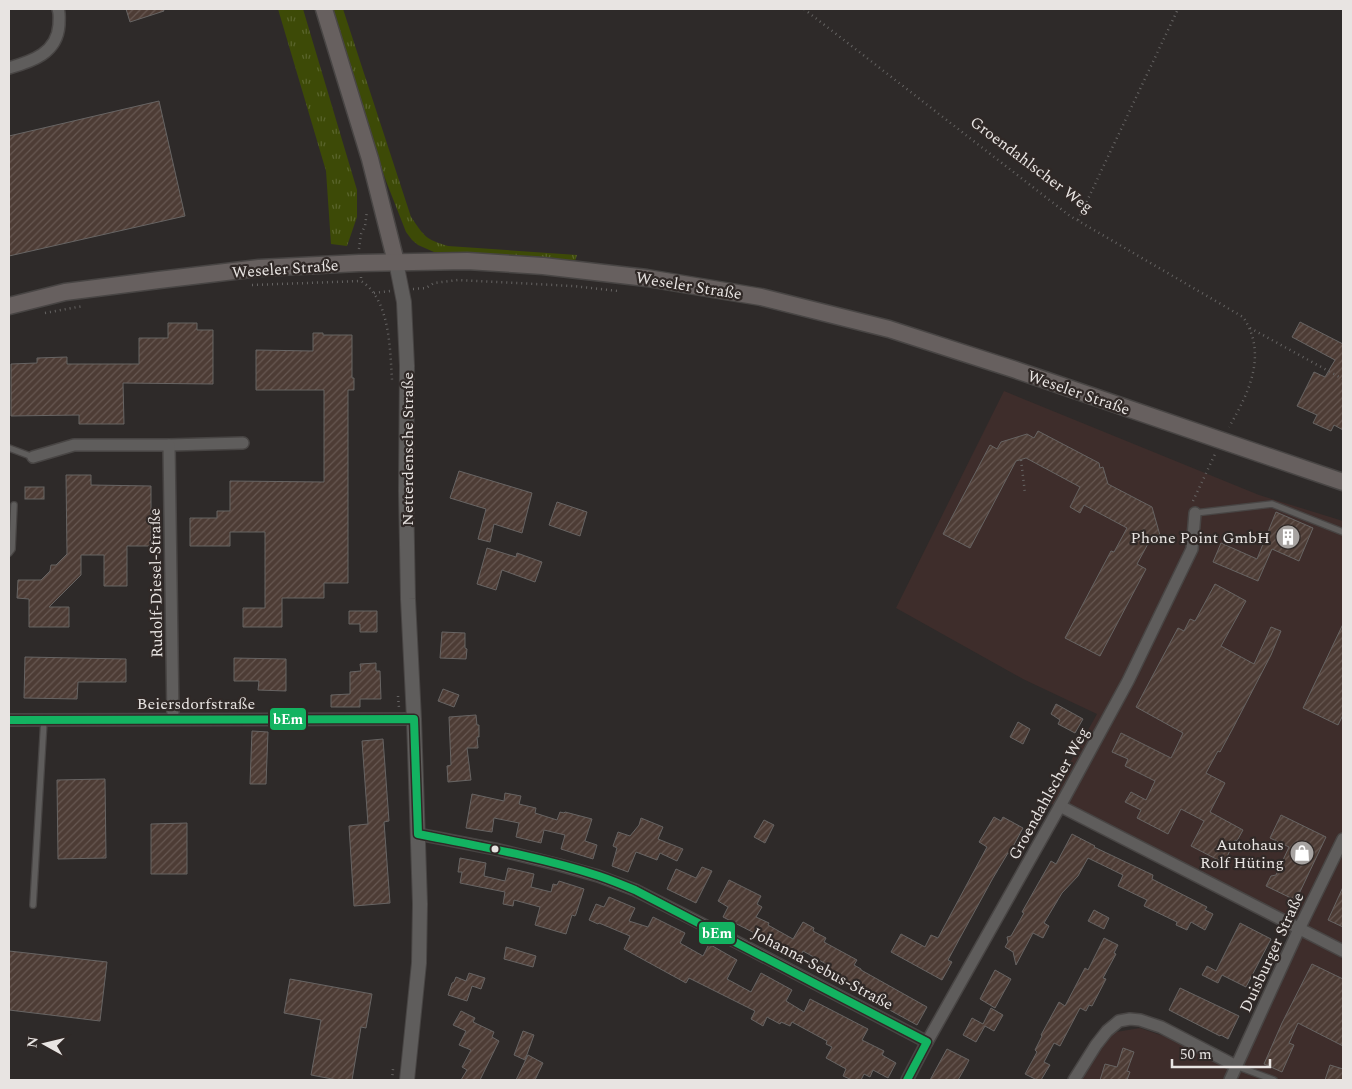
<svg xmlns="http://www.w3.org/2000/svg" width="1352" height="1089" font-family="Spectral,serif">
	<defs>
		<pattern id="grass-tufts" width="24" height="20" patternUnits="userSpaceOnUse" patternTransform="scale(1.25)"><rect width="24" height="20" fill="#3d4a07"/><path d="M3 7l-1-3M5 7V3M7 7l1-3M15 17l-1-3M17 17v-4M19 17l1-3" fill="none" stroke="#59642b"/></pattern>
		<pattern id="building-hatch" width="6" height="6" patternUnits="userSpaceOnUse" patternTransform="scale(1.25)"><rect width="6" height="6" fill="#4d3c35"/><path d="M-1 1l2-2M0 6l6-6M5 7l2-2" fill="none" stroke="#675852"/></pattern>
	</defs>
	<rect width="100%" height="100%" fill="#2e2a29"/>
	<polygon fill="#3e2d2b" points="1004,391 1259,495 1343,521 1343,1080 1081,1080 1110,1033 1140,1028 1234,1060 1293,927 1048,802 1097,714 1023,679 896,608"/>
	<g fill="url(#grass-tufts)">
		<polygon points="278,9 303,9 357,190 357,217 347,246 331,244 326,171"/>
		<path d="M331 9H343L411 217C425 237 425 239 448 246L577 255 575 261 434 252 418 245 412 240 406 232 386 181 362 114 347 57Z"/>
	</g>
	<g fill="url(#building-hatch)" stroke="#676463">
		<polygon points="126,9 163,9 164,11 130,22"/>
		<polygon points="159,101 185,216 9,256 9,136"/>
		<polygon points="1300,322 1343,344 1343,430 1334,425 1331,431 1313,423 1317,415 1297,406 1314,372 1325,377 1335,360 1292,337"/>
		<polygon points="168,323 197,323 197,330 213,330 213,384 123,383 124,424 79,424 79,415 11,416 11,364 37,363 37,358 67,357 67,364 139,364 139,338 168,338"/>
		<polygon points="313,333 323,333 323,335 352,335 352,378 354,378 354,390 348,390 348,583 324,583 324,598 282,598 282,627 243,627 243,608 265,608 265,532 230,532 230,546 190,546 190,518 217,518 217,511 230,511 230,481 324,482 324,390 256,390 256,350 313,351"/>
		<polygon points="1038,431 1099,463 1100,468 1103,467 1108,484 1152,507 1161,539 1154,536 1152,541 1150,540 1137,564 1146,569 1100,656 1065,638 1111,551 1114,552 1127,528 1084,505 1080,513 1070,507 1080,487 1026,458 1016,461 970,548 943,534 990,445 997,449 1001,442 1027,434 1034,438"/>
		<polygon points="459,471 532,493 522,533 494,524 490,542 478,539 486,509 450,498"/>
		<polygon points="66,475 91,475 91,485 151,486 151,546 127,546 127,586 104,586 104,555 81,555 81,575 49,607 69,607 69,627 29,627 29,599 17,598 18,580 41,580 50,571 51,565 56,565 67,554"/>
		<rect x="25" y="487" width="19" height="12"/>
		<polygon points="557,502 587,512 580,536 549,525"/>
		<polygon points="1276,512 1313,528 1299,561 1272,549 1258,581 1213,562 1221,543 1257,559"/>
		<polygon points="487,548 516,557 517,553 542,562 535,582 502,570 496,590 477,584"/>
		<polygon points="1215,584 1246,601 1221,646 1254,664 1271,627 1281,631 1271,655 1232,730 1220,752 1218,751 1206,773 1225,783 1210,812 1243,830 1237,841 1235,840 1224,863 1191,846 1204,821 1181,809 1168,834 1137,818 1141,810 1125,802 1131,792 1146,800 1155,781 1125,766 1128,759 1112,752 1121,733 1171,758 1183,733 1136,707 1178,628 1184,631 1190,619 1195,621"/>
		<polygon points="349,611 377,611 377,632 360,632 360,624 349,624"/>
		<polygon points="1343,624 1343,715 1338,725 1303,708"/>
		<polygon points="442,632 465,633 465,648 467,649 466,659 440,658"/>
		<polygon points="25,657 126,659 126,682 78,682 77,699 24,698"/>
		<polygon points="234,658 286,659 286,691 258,690 259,681 234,681"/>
		<polygon points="376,663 376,671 380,671 381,699 360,699 360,707 331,707 331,695 350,694 350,672 361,671 360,664"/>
		<polygon points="443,689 459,695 454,707 438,701"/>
		<polygon points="1056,704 1083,719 1075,733 1058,724 1060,720 1051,714"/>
		<polygon points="476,715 477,725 479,725 479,737 477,737 478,748 467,748 471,780 448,782 447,766 451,765 449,717"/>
		<polygon points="1018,722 1030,729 1023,744 1010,737"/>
		<polygon points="252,731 268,732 266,784 250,784"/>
		<polygon points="383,739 389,821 384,822 390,903 354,906 349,826 368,824 362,741"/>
		<polygon points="105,779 106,858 58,859 57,780"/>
		<polygon points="505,793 521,796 519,804 536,808 535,813 557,820 560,812 564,813 565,812 592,819 585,841 597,845 593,859 561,849 565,835 544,830 541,843 516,837 519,823 494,818 492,832 466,828 472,794 504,801"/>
		<polygon points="1281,815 1326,837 1297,898 1293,899 1266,886 1271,876 1276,875 1289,847 1270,838"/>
		<polygon points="994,817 1001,821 1003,817 1023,828 1009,854 1008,853 993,878 961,936 948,960 952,962 942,980 891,952 901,934 925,947 931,935 938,938 987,847 979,842"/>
		<polygon points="641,818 663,827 658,839 683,849 677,861 660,853 657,860 636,852 628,872 612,866 617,848 613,846 618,832 630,836 639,825"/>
		<polygon points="764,820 774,825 765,843 754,837"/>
		<polygon points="187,823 187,874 151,874 151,824"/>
		<polygon points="1072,834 1095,846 1094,847 1153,875 1152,879 1207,907 1205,910 1213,914 1205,930 1191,922 1187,930 1176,925 1177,922 1144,906 1147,900 1118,886 1123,875 1088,858 1078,876 1062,893 1044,923 1049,926 1043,938 1033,933 1016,965 1013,952 1005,947 1008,942 1007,937 1011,936 1024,913 1022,912 1051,861 1056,864"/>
		<polygon points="460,858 486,863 484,876 505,881 508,868 534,874 531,887 551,892 553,884 557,885 559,881 584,889 576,914 575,916 572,915 566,934 535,925 540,907 514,900 513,906 503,904 505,892 460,883 462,872 458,872"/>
		<polygon points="702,867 712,871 696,903 667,889 676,869 696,878"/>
		<polygon points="729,880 761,896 757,904 762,907 756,917 769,923 768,925 793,939 803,922 814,928 813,931 826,938 824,942 857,960 854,965 861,969 861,970 927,1007 917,1025 866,997 868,994 824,972 828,965 803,951 799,958 775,945 776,944 723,917 728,907 718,901"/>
		<polygon points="1343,887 1343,927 1328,920"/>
		<polygon points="609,897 635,908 629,921 648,927 653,917 685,933 680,943 703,956 709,944 737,960 727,979 751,992 761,973 792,990 786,1001 804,1012 810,999 868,1029 862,1040 884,1051 882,1055 896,1063 888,1078 873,1070 870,1077 864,1074 861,1080 852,1080 843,1076 846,1069 826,1058 832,1047 826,1044 827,1041 792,1022 790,1026 781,1022 780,1024 767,1017 763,1026 751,1019 755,1011 689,978 686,983 624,949 630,936 599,923 598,924 589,920 596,904 604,907"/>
		<polygon points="1094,910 1109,918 1104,929 1088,921"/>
		<polygon points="1240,923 1271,939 1246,987 1222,975 1218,983 1202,975 1207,966 1216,971"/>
		<polygon points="1104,938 1118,945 1114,953 1116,954 1103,978 1106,979 1092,1006 1089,1005 1086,1011 1080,1008 1060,1046 1054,1043 1044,1062 1050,1065 1041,1080 1037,1080 1025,1074 1037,1052 1035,1050 1042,1036 1041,1035 1059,1002 1065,1006 1085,968 1088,970"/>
		<polygon points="506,947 536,956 533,967 504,959"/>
		<polygon points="9,951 107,962 100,1021 9,1010"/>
		<polygon points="1312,964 1343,979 1343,1046 1298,1023 1289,1043 1294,1045 1282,1072 1264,1064 1282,1023"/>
		<polygon points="995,970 1011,979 995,1008 980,999"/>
		<polygon points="469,973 485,978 481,989 472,986 467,1001 448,995 452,983 454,982 456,977 466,981"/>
		<polygon points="290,979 372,994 366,1028 361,1027 352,1080 338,1080 311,1075 321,1020 284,1013"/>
		<polygon points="1180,988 1239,1016 1228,1039 1221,1035 1220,1036 1169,1010"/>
		<polygon points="991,1008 1003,1015 994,1031 985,1026 976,1042 963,1035 972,1018 983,1024"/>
		<polygon points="461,1011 475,1018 473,1022 494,1032 492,1037 499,1041 480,1080 461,1080 467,1070 462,1067 471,1050 459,1045 466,1031 453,1025"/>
		<polygon points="523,1031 534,1035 525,1060 514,1055"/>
		<polygon points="1123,1048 1134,1052 1127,1071 1130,1072 1127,1080 1100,1080 1105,1064 1117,1067"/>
		<polygon points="947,1049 969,1060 966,1066 958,1080 930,1080"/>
		<polygon points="528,1055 543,1063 535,1080 516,1080"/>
		<polygon points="1330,1065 1343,1069 1343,1080 1325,1080"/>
	</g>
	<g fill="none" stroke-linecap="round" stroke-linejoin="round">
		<defs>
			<g id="service">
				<polyline points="9,448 33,457"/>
				<polyline points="1195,513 1272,504 1343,532"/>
				<polyline points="9,553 12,549 14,505"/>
				<polyline points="33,905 44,720"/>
				<polyline points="1236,1066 1274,1080"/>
			</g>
			<g id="minor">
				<path d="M9 68C33 61 57 53 59 25 59 19 60 14 58 9"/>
				<polyline points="169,445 243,443"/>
				<polyline points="33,457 74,445 169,445 173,719"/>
				<polyline points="9,720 414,719"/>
				<polyline points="1060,806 1343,951"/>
				<polyline points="418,834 495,849 559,865 598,876 635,890 702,924 927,1042"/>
				<polyline points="907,1080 927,1042 1060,806 1128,681 1192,549 1195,513"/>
				<polyline points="1074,1080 1096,1045 1107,1031 1119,1021 1130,1019 1140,1020 1161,1027 1236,1066"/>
				<polyline points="1230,1080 1299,929 1343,839"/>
			</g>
			<polyline id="tertiary" points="396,262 404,302 407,366 406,491 408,599 414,719 420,904 419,963 407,1080"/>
			<g id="secondary">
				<polyline points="324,9 370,159 396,262"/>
				<polyline points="9,306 65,292 159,280 259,268 359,263 467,261 543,266 647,278 761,297 889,329 1016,370 1343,482"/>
			</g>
		</defs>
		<use href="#service" stroke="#484544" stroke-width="8"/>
		<use href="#minor" stroke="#484544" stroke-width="14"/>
		<use href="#tertiary" stroke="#484544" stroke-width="16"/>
		<use href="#secondary" stroke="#484544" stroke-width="19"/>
		<g stroke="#656362" stroke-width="2.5" stroke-dasharray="1 4" stroke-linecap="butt">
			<path d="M804 9 1070 216 1243 317C1268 354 1249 393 1229 427"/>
			<polyline points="1078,220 1178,9"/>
			<polyline points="359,249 361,234 365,226 367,211"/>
			<path d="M361 277V281C390 299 390 349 392 380"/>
			<polyline points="252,285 361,281"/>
			<polyline points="413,289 426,288 434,283 458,280 573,286 618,291"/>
			<polyline points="374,293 390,291"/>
			<polyline points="45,313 83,306"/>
			<polyline points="1250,328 1343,379"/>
			<polyline points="1021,460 1025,493"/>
			<polyline points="1193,501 1216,452"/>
			<polyline points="398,696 399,708"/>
			<polyline points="392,1080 393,1069"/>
		</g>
		<use href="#service" stroke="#5f5d5c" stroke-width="5.5"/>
		<use href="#minor" stroke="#5f5d5c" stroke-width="11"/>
		<use href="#tertiary" stroke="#5f5d5c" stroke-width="14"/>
		<use href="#secondary" stroke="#67605f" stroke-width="16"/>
		<defs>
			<path id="bus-1" d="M9 720 414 719 418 834C478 846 541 857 599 876 611 880 623 885 635 890L927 1042 907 1080"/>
		</defs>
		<use href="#bus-1" stroke="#302927" stroke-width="11"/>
		<use href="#bus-1" stroke="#13b361" stroke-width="8"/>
	</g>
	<defs>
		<symbol id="building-disc" viewBox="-11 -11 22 22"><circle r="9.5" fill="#a7a3a1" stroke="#302927"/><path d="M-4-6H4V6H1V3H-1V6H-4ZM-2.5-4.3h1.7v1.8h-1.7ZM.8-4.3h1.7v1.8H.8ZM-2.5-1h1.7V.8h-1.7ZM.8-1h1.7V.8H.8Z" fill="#fff"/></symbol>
		<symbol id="shop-disc" viewBox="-11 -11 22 22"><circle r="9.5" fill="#a7a3a1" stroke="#302927"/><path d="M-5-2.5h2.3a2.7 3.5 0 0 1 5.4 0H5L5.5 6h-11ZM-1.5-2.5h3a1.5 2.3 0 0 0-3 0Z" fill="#fff"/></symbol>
	</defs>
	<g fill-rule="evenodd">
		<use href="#building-disc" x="1274" y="523" width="28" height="28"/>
		<use href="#shop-disc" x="1288" y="839" width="28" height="28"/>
	</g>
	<circle fill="#e8e4e2" stroke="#302927" stroke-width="2" cx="495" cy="849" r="4.5"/>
	<g text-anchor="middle" stroke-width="4.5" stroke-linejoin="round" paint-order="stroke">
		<g font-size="16" fill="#e8e4e2" stroke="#302927">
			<text transform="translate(1032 164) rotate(37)" y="6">Groendahlscher Weg</text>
			<text transform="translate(285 268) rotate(-4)" y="6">Weseler Straße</text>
			<text transform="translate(689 285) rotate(9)" y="6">Weseler Straße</text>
			<text transform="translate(1079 392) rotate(19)" y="6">Weseler Straße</text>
			<text transform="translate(407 449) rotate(-90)" y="6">Netterdensche Straße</text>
			<text transform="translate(155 583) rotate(-91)" y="6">Rudolf-Diesel-Straße</text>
			<text x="196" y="709">Beiersdorfstraße</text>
			<text transform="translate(1048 793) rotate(-61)" y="6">Groendahlscher Weg</text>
			<text transform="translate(1271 952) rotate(-65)" y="6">Duisburger Straße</text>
			<text transform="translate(823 968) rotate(28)" y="6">Johanna-Sebus-Straße</text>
		</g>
		<g font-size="16" fill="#e8e4e2" stroke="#302927" text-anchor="end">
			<text x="1270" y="543">Phone Point GmbH</text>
			<text x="1284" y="850">Autohaus<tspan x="1284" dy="18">Rolf Hüting</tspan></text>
		</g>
	</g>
	<g stroke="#302927" stroke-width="2">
		<rect x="269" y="707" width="38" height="24" rx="5" fill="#13b361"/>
		<rect x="698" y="921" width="38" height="24" rx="5" fill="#13b361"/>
	</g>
	<g font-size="14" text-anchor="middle" font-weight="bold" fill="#fff">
		<text x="288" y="724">bEm</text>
		<text x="717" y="938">bEm</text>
	</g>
	<rect width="1352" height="1089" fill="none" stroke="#e8e4e2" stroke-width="20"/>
	<g transform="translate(45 1044) rotate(278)" stroke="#302927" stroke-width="4" paint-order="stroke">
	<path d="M0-4L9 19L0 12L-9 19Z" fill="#e8e4e2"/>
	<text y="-8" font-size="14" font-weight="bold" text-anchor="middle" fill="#e8e4e2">N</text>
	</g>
	<path d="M1172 1059v8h98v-8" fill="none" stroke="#e8e4e2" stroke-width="2.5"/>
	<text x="1180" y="1059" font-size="15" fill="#e8e4e2" stroke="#302927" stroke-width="4" paint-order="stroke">50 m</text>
</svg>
